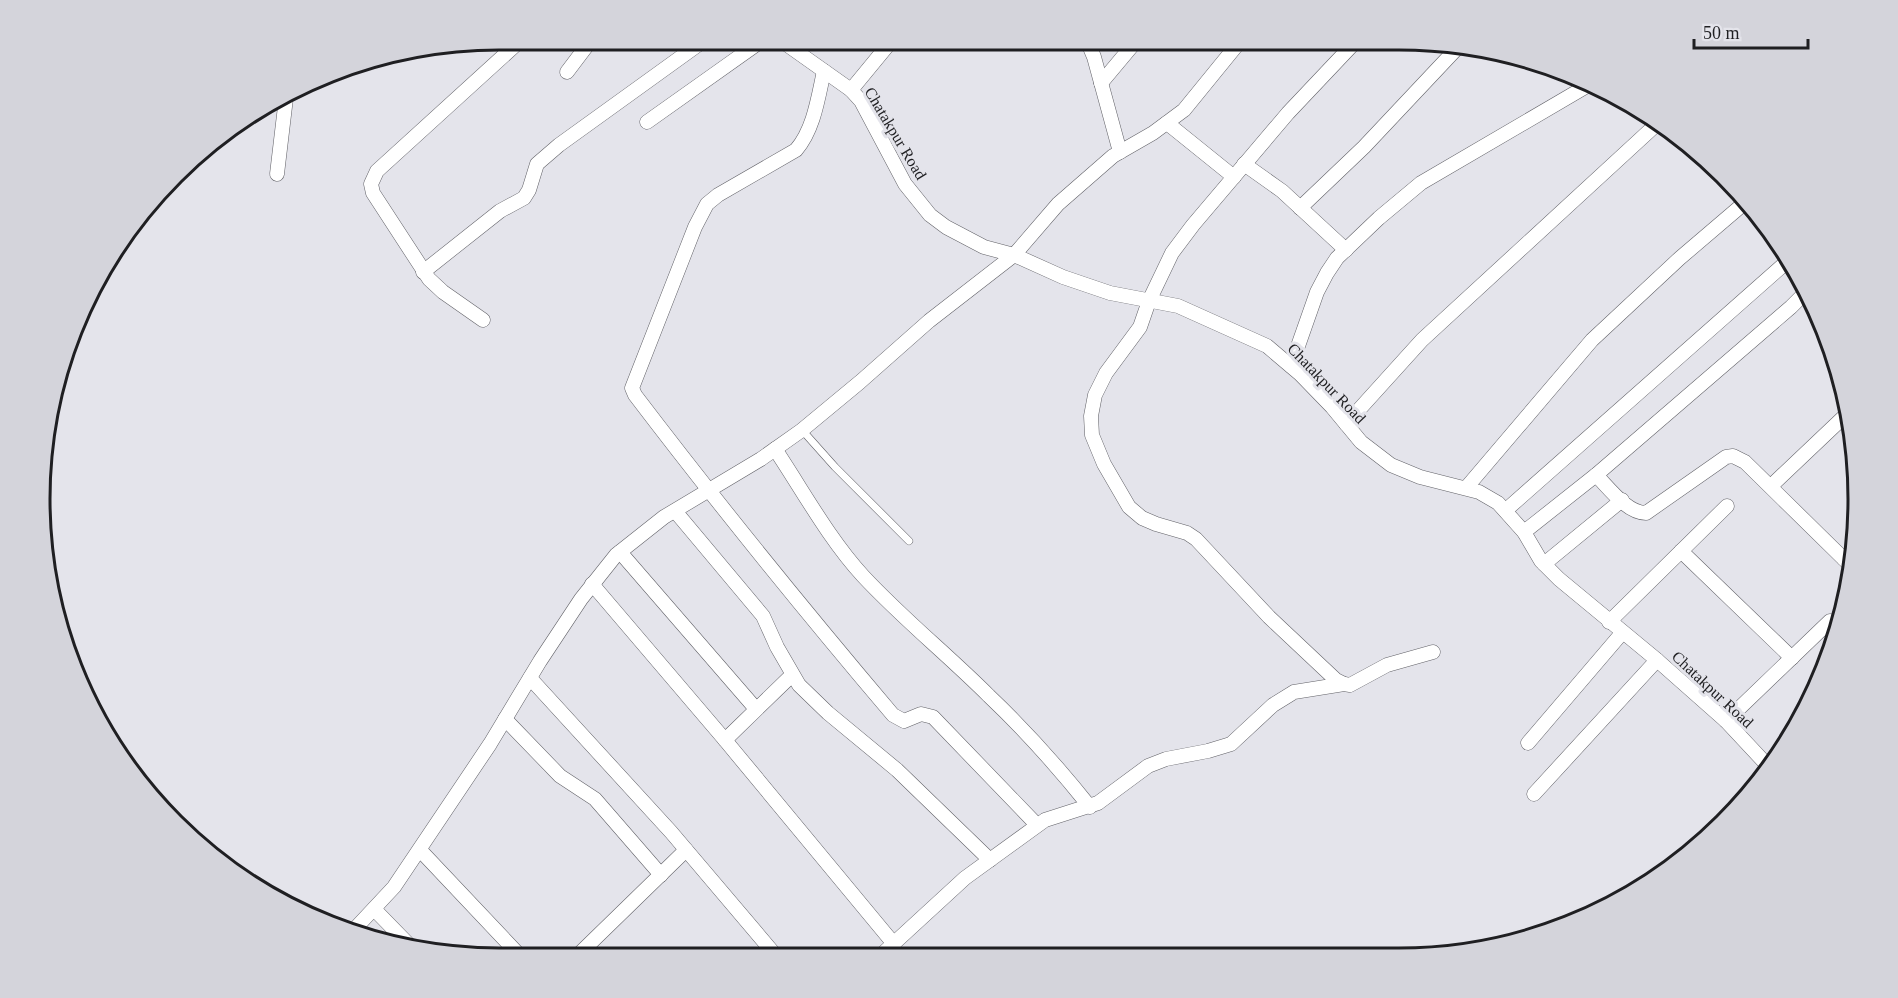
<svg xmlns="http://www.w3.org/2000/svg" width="1898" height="998" font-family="Georgia,serif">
	<rect width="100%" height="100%" fill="#e4e4eb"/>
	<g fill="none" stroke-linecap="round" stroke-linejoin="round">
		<defs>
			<polyline id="service" points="802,430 835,467 909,541"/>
			<g id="minor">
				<polyline points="779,39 851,90 861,101 905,184 930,215 946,227 984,247 1014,255 1063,277 1110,293 1178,306 1267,346 1300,374 1332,407 1361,442 1391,465 1420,477 1479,492 1498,503 1524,532 1541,561 1559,579 1657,660 1726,721 1769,767"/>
				<polyline points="1083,40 1089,45 1094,57 1120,152"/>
				<polyline points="1357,40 1288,113 1193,225 1172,253 1149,301 1140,327 1106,373 1095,395 1091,416 1092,435 1104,464 1129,507 1142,518 1156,524 1187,533 1196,539 1269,617 1336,680 1344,684 1350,685 1387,665 1433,652"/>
				<path d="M824 71C818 98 814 129 796 150L718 195 707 204 695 227 632 388 635 395C718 504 804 610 893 715L904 721 921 714 933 717 1037 825"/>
				<polyline points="567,72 592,39"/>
				<polyline points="1101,83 1137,40"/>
				<polyline points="851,90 893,39"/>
				<polyline points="647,122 764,39"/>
				<polyline points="1167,123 1234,177"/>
				<polyline points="1244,164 1282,191 1346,250"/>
				<polyline points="277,174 286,98"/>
				<polyline points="1300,208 1364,147 1460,45"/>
				<polyline points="423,272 500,211 524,198 529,190 537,164 559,145 706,39"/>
				<polyline points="483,320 443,292 429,279 373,193 371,184 377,171 522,39"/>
				<polyline points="1291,366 1317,292 1327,273 1337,258 1379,218 1421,183 1592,83"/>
				<polyline points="1346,424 1422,340 1659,122"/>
				<path d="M775 449C803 491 829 539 863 576 903 619 948 655 989 696 1026 731 1058 767 1090 807"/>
				<path d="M1596 475C1609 488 1627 513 1646 513L1726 457 1733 456 1745 462 1852 567"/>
				<polyline points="1771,486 1849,412"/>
				<polyline points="1466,488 1592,340 1680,258 1748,200"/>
				<polyline points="1506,510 1790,259"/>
				<polyline points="675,511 763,616 777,647 799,685 828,713 897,770 990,860"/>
				<polyline points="1524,532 1596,475 1791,307 1807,291"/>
				<polyline points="1681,551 1792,658"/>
				<polyline points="620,552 756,709"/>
				<polyline points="1844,559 1855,549"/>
				<polyline points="1544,564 1622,500"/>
				<polyline points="592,584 725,740 894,944"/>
				<polyline points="1609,622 1727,506"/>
				<polyline points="530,678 671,832 777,957"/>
				<polyline points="505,719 560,776 595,799 661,875"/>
				<polyline points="1726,721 1830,621"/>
				<polyline points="725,740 792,675"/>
				<polyline points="1528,743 1622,633"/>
				<polyline points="1534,794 1657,660"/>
				<polyline points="420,850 522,958"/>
				<polyline points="374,909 413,949"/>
				<polyline points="351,933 394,887 490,744 540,661 581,599 616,555 664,517 761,459 802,430 860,382 929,321 1014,255 1058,204 1113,156 1153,133 1184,110 1241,40"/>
				<polyline points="879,957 965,878 1045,820 1098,803 1148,766 1166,759 1208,751 1231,744 1273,705 1294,692 1344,684"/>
				<polyline points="575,958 686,850"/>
			</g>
		</defs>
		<use href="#service" stroke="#626268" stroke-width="8"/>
		<use href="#minor" stroke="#626268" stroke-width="15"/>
		<use href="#service" stroke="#fff" stroke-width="7"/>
		<use href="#minor" stroke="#fff" stroke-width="14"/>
	</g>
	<g text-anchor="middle" stroke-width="6" stroke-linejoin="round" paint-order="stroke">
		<g font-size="16" fill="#1f1f22" stroke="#e4e4eb">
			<text transform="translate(896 133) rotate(59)" y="6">Chatakpur Road</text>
			<text transform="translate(1327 383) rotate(46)" y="6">Chatakpur Road</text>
			<text transform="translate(1713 689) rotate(43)" y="6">Chatakpur Road</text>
		</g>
	</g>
	<path d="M0 0H1898V998H0ZM499 50H1399A449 449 0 0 1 1848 499V499A449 449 0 0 1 1399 948H499A449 449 0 0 1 50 499V499A449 449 0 0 1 499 50Z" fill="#d4d4db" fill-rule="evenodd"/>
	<path fill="none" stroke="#1f1f22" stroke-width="3" d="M499 50H1399A449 449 0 0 1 1848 499V499A449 449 0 0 1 1399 948H499A449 449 0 0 1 50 499V499A449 449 0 0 1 499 50Z"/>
	<path d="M1694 39v9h114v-9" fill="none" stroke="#1f1f22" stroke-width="3"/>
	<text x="1703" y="39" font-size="18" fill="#1f1f22" stroke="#e4e4eb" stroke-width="4.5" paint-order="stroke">50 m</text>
</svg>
